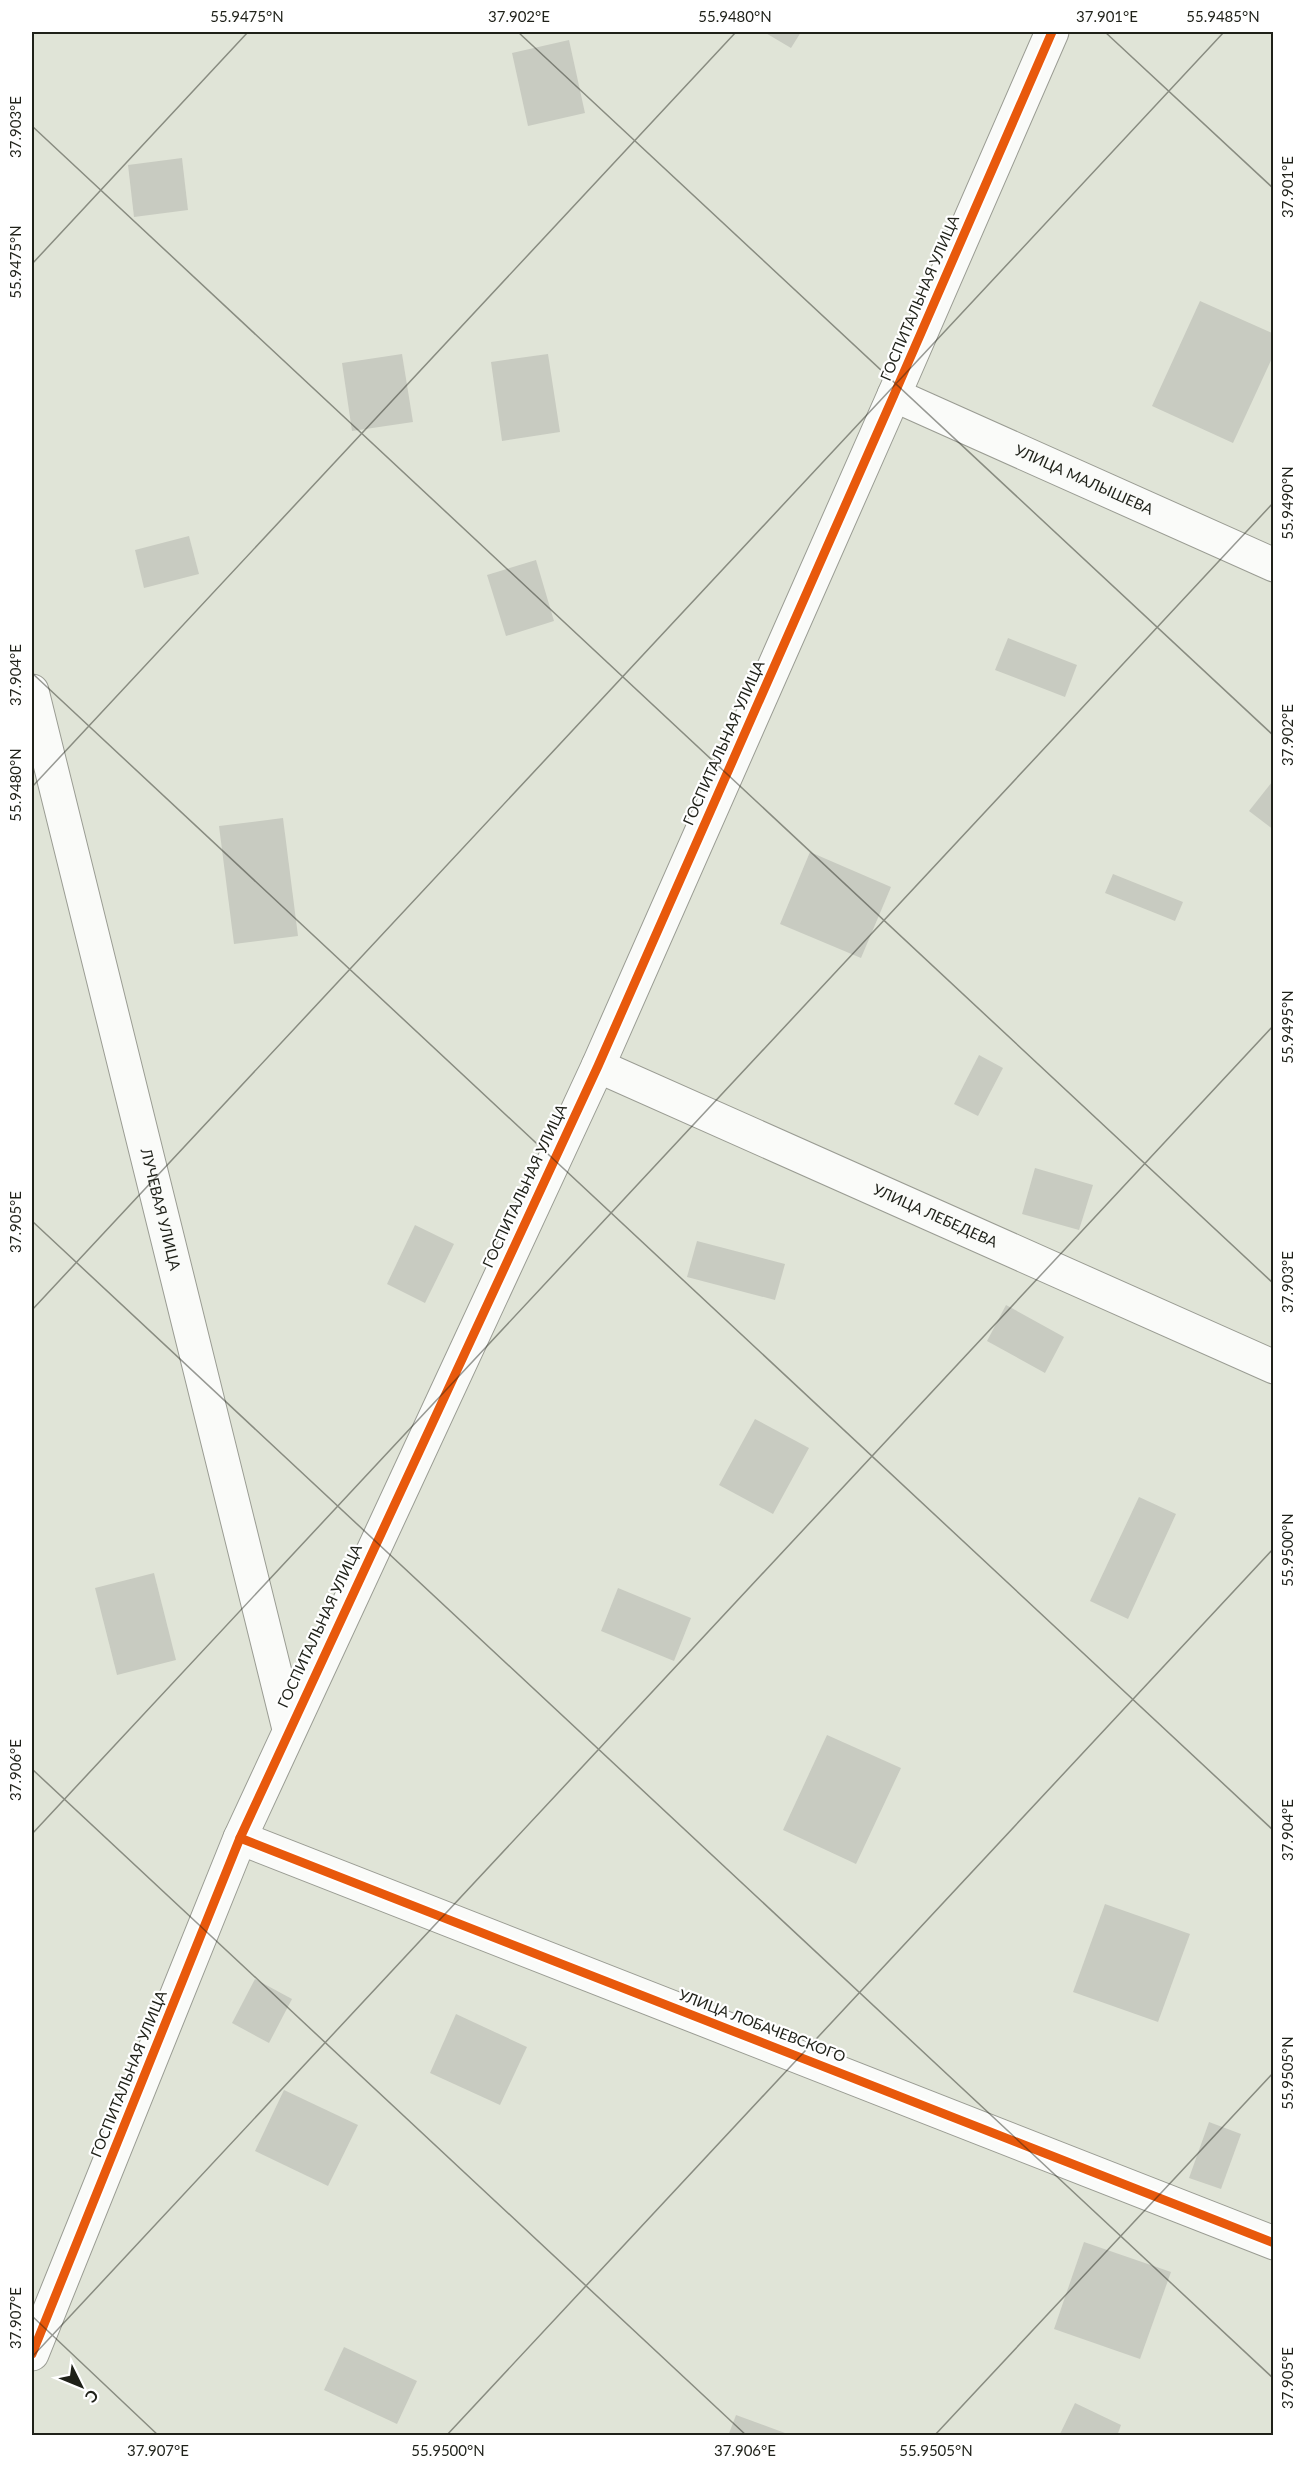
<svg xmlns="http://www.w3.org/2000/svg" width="1305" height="2467" font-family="Lato,sans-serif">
	<rect width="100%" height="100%" fill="#e0e4d7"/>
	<g fill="#c8cbc1">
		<polygon points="764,32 801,32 791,48"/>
		<polygon points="569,40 585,113 528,126 512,53"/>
		<polygon points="182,158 188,210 134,217 128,165"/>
		<polygon points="1200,301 1274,334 1274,354 1233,443 1152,406"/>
		<polygon points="402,354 413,422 352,431 342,363"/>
		<polygon points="548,354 560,432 502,441 491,362"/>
		<polygon points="189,536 199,574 144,588 135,550"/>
		<polygon points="536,560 554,621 506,636 487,575"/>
		<polygon points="1008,638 1077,665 1065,697 995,670"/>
		<polygon points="1272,782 1274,783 1274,830 1249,811"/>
		<polygon points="283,818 298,936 234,944 219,826"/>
		<polygon points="810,852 891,887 861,958 780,924"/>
		<polygon points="1113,874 1183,902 1175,921 1105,893"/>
		<polygon points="979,1055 1003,1068 978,1116 954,1104"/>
		<polygon points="1035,1168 1093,1185 1079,1230 1022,1214"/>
		<polygon points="415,1225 454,1244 425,1303 387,1284"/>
		<polygon points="697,1241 785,1264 775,1300 687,1277"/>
		<polygon points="1006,1305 1064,1337 1045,1373 987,1341"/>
		<polygon points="755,1419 809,1448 773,1514 719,1485"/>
		<polygon points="1139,1497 1176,1514 1128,1619 1090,1601"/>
		<polygon points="154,1573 176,1660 117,1675 95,1588"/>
		<polygon points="618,1588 691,1618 674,1661 601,1631"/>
		<polygon points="827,1735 901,1768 856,1864 783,1830"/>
		<polygon points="1105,1904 1190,1934 1158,2022 1073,1992"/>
		<polygon points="255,1979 292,1999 269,2043 232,2023"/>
		<polygon points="456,2014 527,2047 500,2105 430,2073"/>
		<polygon points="284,2090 358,2125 328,2186 255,2151"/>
		<polygon points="1209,2122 1241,2134 1221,2189 1189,2178"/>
		<polygon points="1084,2242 1171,2272 1140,2359 1054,2329"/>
		<polygon points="344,2347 417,2381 397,2424 324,2390"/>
		<polygon points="1075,2403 1121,2425 1117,2436 1059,2436"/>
		<polygon points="736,2415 785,2433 784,2436 728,2436"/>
	</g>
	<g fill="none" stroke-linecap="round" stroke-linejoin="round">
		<defs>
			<g id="minor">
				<path id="s1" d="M894 395 1274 565"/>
				<path id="s2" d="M32 691 289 1729"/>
				<path id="s3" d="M598 1066 1274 1367"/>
				<polyline points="240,1838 1274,2243"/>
				<polyline points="32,2354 240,1838 598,1066 894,395 1052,32"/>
			</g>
		</defs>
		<use href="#minor" stroke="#9a9c93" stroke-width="35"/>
		<use href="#minor" stroke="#fafbf9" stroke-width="33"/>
		<defs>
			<g id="cycleway">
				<polyline points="240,1838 1274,2243"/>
				<polyline points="32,2354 240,1838 598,1066 894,395 1052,32"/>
			</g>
		</defs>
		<use href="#cycleway" stroke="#fff" stroke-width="13"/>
		<use href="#cycleway" stroke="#e8590c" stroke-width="9"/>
	</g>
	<path fill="none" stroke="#1f2119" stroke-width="1.5" stroke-opacity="0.45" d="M518 32 1274 736M1105 32 1274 189M32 126 1274 1284M32 264 248 32M32 673 1274 1831M32 787 736 32M32 1221 1274 2379M32 1310 1224 32M32 1769 747 2436M32 1834 1274 502M32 2316 159 2436M32 2357 1274 1025M446 2436 1274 1548M934 2436 1274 2072"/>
	<g text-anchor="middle" stroke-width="4.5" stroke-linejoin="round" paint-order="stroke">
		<g font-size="15" fill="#1f2119" stroke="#fff">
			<text transform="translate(920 298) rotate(-67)" y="5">ГОСПИТАЛЬНАЯ УЛИЦА</text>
			<text dy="5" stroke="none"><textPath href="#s1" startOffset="208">УЛИЦА МАЛЫШЕВА</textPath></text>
			<text transform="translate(724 743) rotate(-66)" y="5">ГОСПИТАЛЬНАЯ УЛИЦА</text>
			<text transform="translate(525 1186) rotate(-65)" y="5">ГОСПИТАЛЬНАЯ УЛИЦА</text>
			<text dy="5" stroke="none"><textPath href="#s2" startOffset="534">ЛУЧЕВАЯ УЛИЦА</textPath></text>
			<text dy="5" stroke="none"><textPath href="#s3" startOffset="369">УЛИЦА ЛЕБЕДЕВА</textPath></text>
			<text transform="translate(320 1626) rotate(-65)" y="5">ГОСПИТАЛЬНАЯ УЛИЦА</text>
			<text transform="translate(762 2026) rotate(21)" y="5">УЛИЦА ЛОБАЧЕВСКОГО</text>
			<text transform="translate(129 2074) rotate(-68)" y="5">ГОСПИТАЛЬНАЯ УЛИЦА</text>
		</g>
	</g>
	<rect width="1305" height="2467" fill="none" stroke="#ffffff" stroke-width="66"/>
	<g transform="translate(81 2386) rotate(133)" stroke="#ffffff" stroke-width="4.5" paint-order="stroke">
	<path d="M0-4.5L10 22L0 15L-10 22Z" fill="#1f2119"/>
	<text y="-9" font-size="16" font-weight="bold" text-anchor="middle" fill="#1f2119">С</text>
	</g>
	<rect x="33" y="33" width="1239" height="2401" fill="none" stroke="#1f2119" stroke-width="2"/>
	<g font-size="15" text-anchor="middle" fill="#1f2119">
		<text x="247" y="22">55.9475°N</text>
		<text x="519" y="22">37.902°E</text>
		<text x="735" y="22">55.9480°N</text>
		<text x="1107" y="22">37.901°E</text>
		<text x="1223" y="22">55.9485°N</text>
		<text transform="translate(16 127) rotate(-90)" y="5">37.903°E</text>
		<text transform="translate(1288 187) rotate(-90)" y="5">37.901°E</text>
		<text transform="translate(16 262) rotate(-90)" y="5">55.9475°N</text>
		<text transform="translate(1288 503) rotate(-90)" y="5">55.9490°N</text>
		<text transform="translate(16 675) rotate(-90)" y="5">37.904°E</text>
		<text transform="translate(1288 735) rotate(-90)" y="5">37.902°E</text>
		<text transform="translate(16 785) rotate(-90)" y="5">55.9480°N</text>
		<text transform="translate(1288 1027) rotate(-90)" y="5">55.9495°N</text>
		<text transform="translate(16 1222) rotate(-90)" y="5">37.905°E</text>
		<text transform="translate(1288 1282) rotate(-90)" y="5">37.903°E</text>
		<text transform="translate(1288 1550) rotate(-90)" y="5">55.9500°N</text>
		<text transform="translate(16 1770) rotate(-90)" y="5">37.906°E</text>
		<text transform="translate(1288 1830) rotate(-90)" y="5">37.904°E</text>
		<text transform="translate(1288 2073) rotate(-90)" y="5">55.9505°N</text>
		<text transform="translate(16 2318) rotate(-90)" y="5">37.907°E</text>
		<text transform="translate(1288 2378) rotate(-90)" y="5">37.905°E</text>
		<text x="158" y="2456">37.907°E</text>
		<text x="448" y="2456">55.9500°N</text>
		<text x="745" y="2456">37.906°E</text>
		<text x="936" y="2456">55.9505°N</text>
	</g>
</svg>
